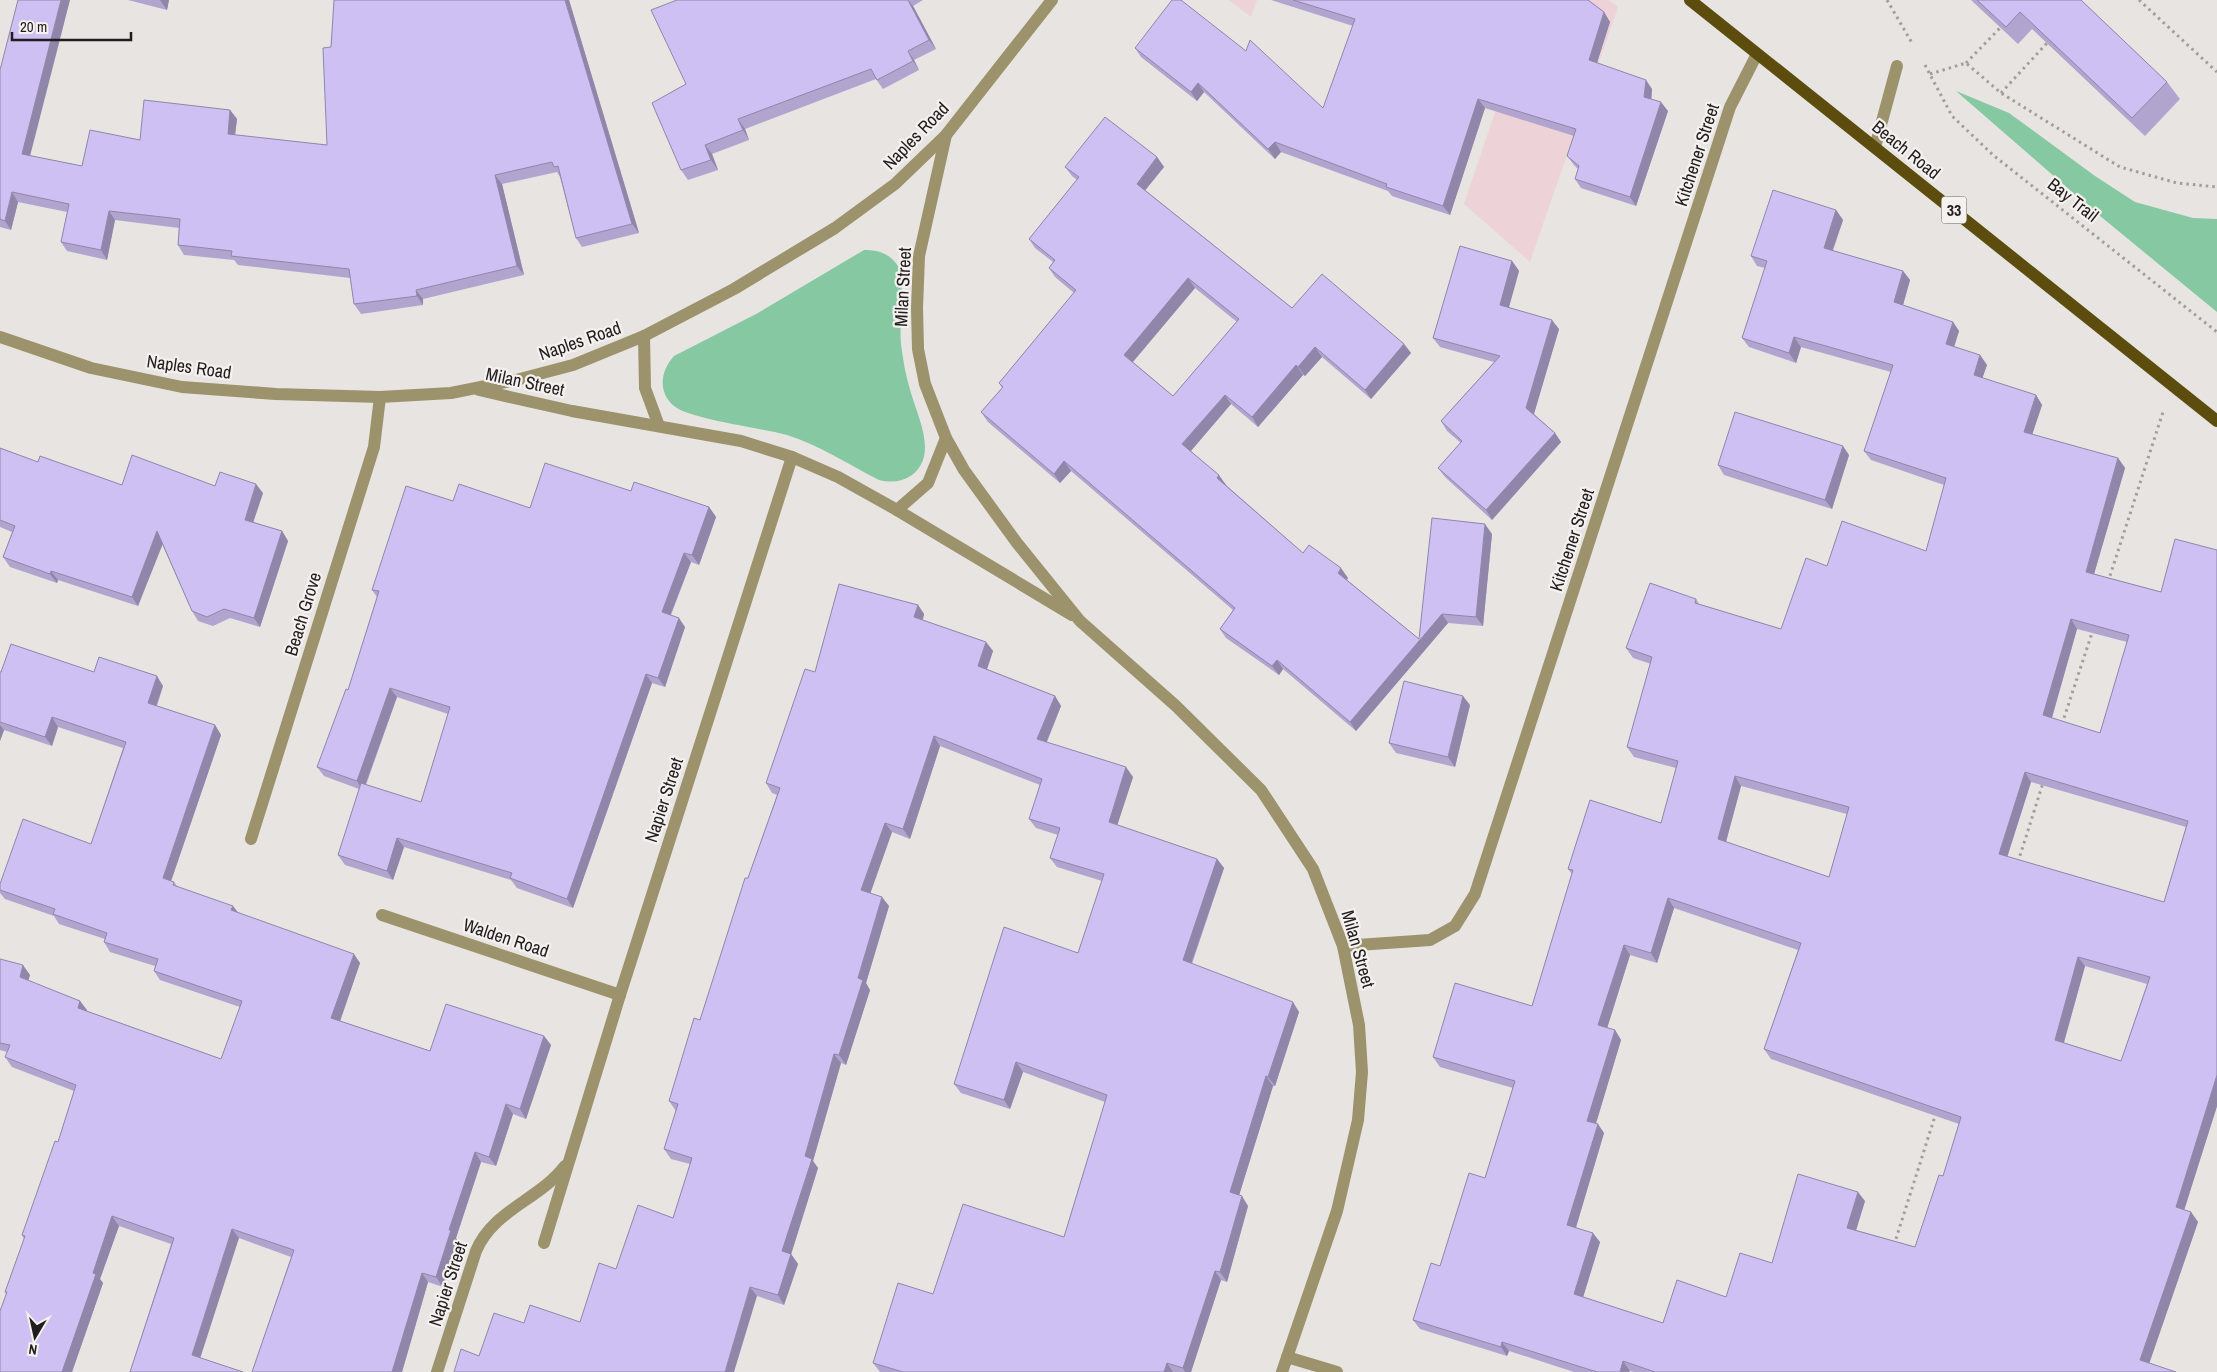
<svg xmlns="http://www.w3.org/2000/svg" width="2217" height="1372" font-family="'Archivo Narrow',sans-serif">
	<rect width="100%" height="100%" fill="#e7e4e1"/>
	<g fill="#edd3d7">
		<polygon points="1229,0 1257,0 1251,17"/>
		<polygon points="1533,0 1609,0 1618,7 1530,262 1464,204"/>
	</g>
	<g fill="#85c8a2">
		<polygon points="1956,91 2009,113 2095,176 2135,202 2193,218 2217,219 2217,312 2094,211"/>
		<path d="M864 250C879 249 892 255 899 268 905 282 899 326 901 344 903 361 906 377 911 393 918 418 938 455 912 475 902 482 891 483 879 480 849 465 820 445 787 435 762 428 689 419 674 406 657 392 661 370 674 356L758 313Z"/>
	</g>
	<g fill="none" stroke-linecap="round" stroke-linejoin="round">
		<g stroke="#a19e9c" stroke-width="3" stroke-dasharray="2.5 4" stroke-linecap="butt">
			<polyline points="1887,0 1912,43"/>
			<polyline points="2139,0 2217,72"/>
			<polyline points="1966,63 2000,28"/>
			<polyline points="1925,65 1952,116 1993,155 2217,332"/>
			<polyline points="1930,74 1966,63 2001,93 2120,167 2177,183 2217,187"/>
			<polyline points="2001,93 2047,43"/>
			<polyline points="2108,582 2163,412"/>
			<polyline points="2062,724 2093,630"/>
			<polyline points="2018,862 2043,783"/>
			<polyline points="1894,1245 1936,1113"/>
		</g>
		<g stroke="#9c926c" stroke-width="12">
			<polyline points="946,135 919,256 917,308 918,349 925,384 946,438 964,470 1017,543 1080,621 1176,706 1261,790 1313,869 1343,946 1359,1025 1362,1072 1358,1120 1337,1211 1282,1372"/>
			<polyline points="1875,147 1897,66"/>
			<polyline points="644,336 645,388 659,426"/>
			<polyline points="0,337 91,368 182,387 276,394 380,397 451,393 516,380 573,365 644,336 734,289 835,228 895,184 946,135 1052,0"/>
			<polyline points="479,390 572,411 741,441 792,457 838,477 897,510 1072,615"/>
			<polyline points="897,510 928,483 946,438"/>
			<polyline points="251,839 374,447 380,397"/>
			<polyline points="382,915 620,995"/>
			<polyline points="1343,946 1430,940 1455,926 1475,894 1730,107 1757,54"/>
			<polyline points="544,1243 620,995 792,457"/>
			<polyline points="1287,1357 1337,1372"/>
			<path d="M437 1372 476 1251C493 1210 539 1200 565 1166"/>
		</g>
		<polyline stroke="#5c4d0e" stroke-width="12" points="1690,0 2217,421"/>
	</g>
	<g fill="#b1a5d0" fill-rule="evenodd">
		<polygon points="128,0 169,0 167,10"/>
		<polygon points="334,0 569,0 639,233 582,247 576,238 560,177 557,172 502,184 524,275 423,299 423,305 361,314 354,304 350,278 238,265 234,260 184,255 178,245 179,228 115,220 107,260 67,251 61,242 67,212 18,202 11,230 0,227 0,70 30,156 82,166 140,140 230,110 237,119 235,135 327,145 331,47"/>
		<polygon points="677,0 923,0 913,6 936,49 914,60 919,70 883,89 876,79 745,129 749,140 712,154 718,170 688,180 681,170 686,84"/>
		<polygon points="1271,0 1588,0 1604,12 1610,22 1597,63 1652,89 1651,99 1668,111 1636,206 1581,188 1575,179 1578,169 1574,165 1567,156 1574,136 1485,108 1450,215 1392,196 1388,191 1281,152 1275,159 1204,92 1197,101 1141,57 1135,48 1246,51 1323,108 1353,26"/>
		<polygon points="1971,0 2081,0 2167,82 2180,99 2145,136 2032,29 2018,44"/>
		<path d="M1157 157 1164 167 1145 190 1292 308 1404 344 1411 353 1371 399 1322 357 1305 376 1303 375 1258 427 1231 404 1191 451 1226 485 1303 553 1348 578 1347 580 1419 639 1492 534 1483 626 1448 623 1356 731 1283 669 1279 675 1226 638 1220 629 1233 610 1071 471 1060 483 988 422 981 412 1002 388 999 383 1074 293 1055 277 1049 268 1053 262 1035 248 1029 239 1077 180 1072 176 1065 167ZM1195 288 1237 322 1173 396 1133 362Z"/>
		<path d="M1836 210 1843 220 1833 251 1903 271 1910 280 1903 305 1953 322 1959 331 1954 347 1980 355 1987 365 1982 378 2036 395 2042 405 2032 435 2118 458 2125 468 2094 574 2161 592 2217 550V1106L2184 1210 2191 1212 2198 1222 2149 1363 2176 1372H1634L1630 1371 1629 1372H1574L1509 1351 1507 1356 1420 1329 1413 1320 1485 1178 1513 1088 1440 1067 1433 1057 1532 1006 1572 874 1568 869 1661 823 1676 768 1634 757 1627 747 1651 664 1633 658 1626 648 1696 599 1699 604 1781 629 1827 566 1926 551 1944 485 1871 460 1864 451 1891 372 1801 347 1796 363 1749 347 1742 338 1765 268 1757 266 1751 256ZM2077 629 2127 642 2100 733 2052 718ZM2031 782 2186 827 2164 902 2007 857ZM1741 786 1847 814 1829 877 1726 842ZM1674 908 1798 950 1764 1049 1771 1059 1959 1124 1943 1176 1915 1247 1856 1230 1865 1201 1772 1263 1726 1297 1663 1323 1583 1297 1600 1242 1576 1227 1604 1133 1596 1123 1621 1040 1615 1030 1607 1028 1630 955 1657 963ZM2085 966 2147 984 2121 1061 2064 1043Z"/>
		<polygon points="1512,261 1519,271 1509,307 1559,329 1534,414 1555,433 1561,442 1492,520 1445,477 1438,468 1461,443 1447,431 1441,421 1494,362 1440,347 1433,338"/>
		<polygon points="0,448 38,462 122,485 215,486 263,493 253,522 282,531 288,541 260,627 230,618 213,626 198,621 192,611 162,544 138,606 58,580 57,583 10,567 3,557 12,532 0,527"/>
		<polygon points="1849,455 1832,509 1724,475 1718,465"/>
		<path d="M631 491 709 507 716 517 699 565 691 562 671 615 685 627 665 687 652 683 573 908 517 888 511 880 404 847 393 880 345 865 338 855 359 789 324 776 317 767 348 690 377 597 372 590 453 501 530 508ZM397 697 448 714 421 802 366 785Z"/>
		<polygon points="918,605 924,614 923,620 986,642 993,651 987,669 1055,696 1061,706 1047,742 1133,777 1117,825 1217,859 1224,868 1192,964 1299,1012 1275,1086 1273,1086 1239,1195 1248,1206 1227,1282 1221,1280 1191,1372 880,1372 873,1363 933,1294 1064,1237 1105,1102 1023,1072 1010,1109 961,1093 954,1084 1078,953 1102,881 1057,867 1050,858 1058,835 1036,828 1029,819 1040,785 940,746 910,839 892,832 870,893 889,906 866,983 870,990 846,1065 841,1063 813,1161 818,1168 791,1254 798,1264 784,1305 757,1296 479,1356 524,1323 580,1322 616,1269 673,1218 690,1164 671,1159 664,1149 676,1111 669,1101 700,1020 748,878 777,795 772,793 766,783 815,672"/>
		<polygon points="0,672 94,672 163,686 157,706 215,725 221,735 171,881 174,882 177,886 238,913 360,963 340,1021 430,1051 544,1036 551,1045 526,1119 513,1114 496,1166 481,1162 456,1238 457,1240 443,1287 428,1282 402,1372 252,1372 291,1257 239,1238 130,1372 171,1244 119,1226 100,1279 103,1283 72,1372 0,1372 6,1294 5,1292 24,1239 22,1235 58,1142 74,1091 12,1067 5,1057 7,1052 0,1050 0,959 30,975 28,981 80,1001 87,1011 221,1059 240,1007 160,980 154,971 155,966 110,952 104,942 105,939 59,924 54,916 5,899 0,893 0,884 91,844 123,748 58,727 52,746 4,730 0,741"/>
		<polygon points="1470,705 1455,767 1396,753 1389,743"/>
	</g>
	<g fill="#9086a9">
		<polygon points="61,0 70,0 28,164 22,154"/>
		<polygon points="160,0 169,0 167,10"/>
		<polygon points="565,0 569,0 639,233 632,224"/>
		<polygon points="908,0 913,6 936,49 929,40"/>
		<polygon points="1604,12 1610,22 1595,69 1589,60"/>
		<polygon points="908,51 914,60 919,70 913,61"/>
		<polygon points="1646,80 1652,89 1651,106 1644,97"/>
		<polygon points="1198,83 1204,92 1197,101 1191,92"/>
		<polygon points="1478,99 1485,108 1450,215 1443,206"/>
		<polygon points="1661,102 1668,111 1636,206 1630,197"/>
		<polygon points="230,110 237,119 234,143 228,134"/>
		<polygon points="738,119 745,129 749,140 743,130"/>
		<polygon points="1275,142 1281,152 1275,159 1268,149"/>
		<polygon points="705,145 712,154 718,170 711,160"/>
		<polygon points="1157,157 1164,167 1143,193 1137,184"/>
		<polygon points="495,175 502,184 524,275 517,266"/>
		<polygon points="12,192 18,202 11,230 5,221"/>
		<polygon points="1836,210 1843,220 1830,257 1824,248"/>
		<polygon points="109,211 115,220 107,260 101,250"/>
		<polygon points="1512,261 1519,271 1507,314 1500,305"/>
		<polygon points="1903,271 1910,280 1901,312 1894,302"/>
		<polygon points="1188,278 1195,288 1131,364 1124,355"/>
		<polygon points="416,290 423,299 423,305 417,296"/>
		<polygon points="1552,320 1559,329 1533,417 1526,408"/>
		<polygon points="1953,322 1959,331 1952,353 1946,344"/>
		<polygon points="1794,337 1801,347 1796,363 1789,353"/>
		<polygon points="1404,344 1411,353 1371,399 1365,390"/>
		<polygon points="1315,347 1322,357 1305,376 1298,367"/>
		<polygon points="1980,355 1987,365 1980,385 1974,375"/>
		<polygon points="1296,365 1303,375 1258,427 1252,417"/>
		<polygon points="1225,395 1231,404 1189,453 1182,444"/>
		<polygon points="2036,395 2042,405 2030,441 2024,432"/>
		<polygon points="1555,433 1561,442 1492,520 1486,510"/>
		<polygon points="1843,446 1849,455 1832,509 1825,500"/>
		<polygon points="2118,458 2125,468 2092,581 2086,572"/>
		<polygon points="1064,461 1071,471 1060,483 1054,474"/>
		<polygon points="1219,475 1226,485 1224,487 1217,478"/>
		<polygon points="256,484 263,493 251,529 245,520"/>
		<polygon points="709,507 716,517 699,565 692,555"/>
		<polygon points="1485,524 1492,534 1483,626 1476,617"/>
		<polygon points="157,531 164,541 138,606 132,597"/>
		<polygon points="282,531 288,541 260,627 254,618"/>
		<polygon points="684,553 691,562 668,621 662,612"/>
		<polygon points="1341,568 1348,578 1345,582 1338,573"/>
		<polygon points="51,571 58,580 57,583 50,574"/>
		<polygon points="918,605 924,614 921,626 914,617"/>
		<polygon points="1442,614 1448,623 1356,731 1350,722"/>
		<polygon points="679,618 685,627 665,687 658,678"/>
		<polygon points="2071,619 2077,629 2050,724 2043,715"/>
		<polygon points="986,642 993,651 985,675 978,666"/>
		<polygon points="1277,660 1283,669 1279,675 1272,666"/>
		<polygon points="646,674 652,683 573,908 567,899"/>
		<polygon points="157,676 163,686 154,712 148,703"/>
		<polygon points="390,688 397,697 363,791 357,781"/>
		<polygon points="1055,696 1061,706 1044,748 1037,739"/>
		<polygon points="1463,696 1470,705 1455,767 1448,757"/>
		<polygon points="52,717 58,727 52,746 45,737"/>
		<polygon points="0,725 4,730 0,741"/>
		<polygon points="215,725 221,735 169,887 163,878"/>
		<polygon points="934,736 940,746 910,839 903,829"/>
		<polygon points="1126,767 1133,777 1115,832 1109,822"/>
		<polygon points="2025,772 2031,782 2005,864 1999,854"/>
		<polygon points="1735,776 1741,786 1724,849 1718,839"/>
		<polygon points="885,823 892,832 868,900 861,890"/>
		<polygon points="397,838 404,847 393,880 387,871"/>
		<polygon points="1217,859 1224,868 1189,970 1183,960"/>
		<polygon points="882,897 889,906 866,983 870,990 846,1065 839,1055 858,978"/>
		<polygon points="1668,898 1674,908 1657,963 1651,953"/>
		<polygon points="233,906 240,915 231,910"/>
		<polygon points="1624,945 1630,955 1605,1035 1598,1025"/>
		<polygon points="354,954 360,963 338,1027 331,1018"/>
		<polygon points="2078,957 2085,966 2062,1049 2055,1040"/>
		<polygon points="23,965 30,975 26,987 20,977"/>
		<polygon points="80,1001 87,1010 84,1017 78,1008"/>
		<polygon points="1293,1002 1299,1012 1275,1086 1268,1077"/>
		<polygon points="1615,1030 1621,1040 1594,1130 1587,1121"/>
		<polygon points="544,1036 551,1045 526,1119 520,1109"/>
		<polygon points="834,1054 841,1063 813,1161 818,1168 789,1261 782,1251 805,1156"/>
		<polygon points="1016,1062 1023,1072 1010,1109 1004,1100"/>
		<polygon points="2217,1075 2217,1106 2182,1217 2176,1207"/>
		<polygon points="1266,1076 1273,1086 1237,1202 1230,1192"/>
		<polygon points="506,1104 513,1114 496,1166 489,1157"/>
		<polygon points="1598,1124 1604,1133 1574,1234 1567,1225"/>
		<polygon points="475,1152 481,1162 456,1238 457,1240 443,1287 436,1277 449,1230"/>
		<polygon points="1858,1192 1865,1201 1854,1237 1847,1228"/>
		<polygon points="1242,1196 1248,1206 1227,1282 1220,1272"/>
		<polygon points="2191,1212 2198,1222 2147,1370 2140,1360"/>
		<polygon points="112,1216 119,1226 100,1279 103,1283 72,1372 62,1372 93,1273"/>
		<polygon points="232,1229 239,1238 198,1365 192,1355"/>
		<polygon points="1593,1233 1600,1242 1581,1304 1574,1294"/>
		<polygon points="791,1254 798,1264 784,1305 778,1295"/>
		<polygon points="1215,1271 1221,1280 1191,1372 1185,1372 1183,1368"/>
		<polygon points="422,1273 428,1282 402,1372 392,1372"/>
		<polygon points="750,1287 757,1296 734,1372 725,1372"/>
		<polygon points="1502,1342 1509,1351 1507,1356 1501,1347"/>
		<polygon points="1623,1361 1630,1371 1629,1372 1620,1372"/>
		<polygon points="1167,1363 1173,1372 1164,1372"/>
	</g>
	<g fill="#cec0f2" stroke="#9086a9" fill-rule="evenodd">
		<polygon points="18,0 61,0 22,154 82,166 90,130 140,140 144,100 230,110 228,134 327,145 323,48 331,47 334,0 565,0 632,224 576,238 558,166 554,167 552,162 495,175 517,266 416,290 417,296 354,304 349,269 231,256 232,251 178,245 180,219 109,211 101,250 61,242 69,204 12,192 5,221 0,219 0,70"/>
		<polygon points="677,0 908,0 929,40 908,51 913,61 877,80 871,69 738,119 743,130 705,145 711,160 681,170 652,103 686,84 651,10"/>
		<polygon points="1172,0 1181,0 1246,51 1250,40 1323,108 1355,19 1293,0 1588,0 1604,12 1589,60 1646,80 1644,97 1661,102 1630,197 1575,179 1579,166 1567,156 1576,129 1478,99 1443,206 1386,187 1387,184 1275,142 1268,149 1198,83 1191,92 1135,48"/>
		<polygon points="1977,0 2081,0 2167,82 2132,118 2020,12 2006,27"/>
		<path d="M1105 117 1157 157 1137 184 1292 308 1322 274 1404 344 1365 390 1315 347 1298 367 1296 365 1252 417 1225 395 1182 444 1219 475 1217 478 1303 553 1309 545 1341 568 1338 573 1419 639 1432 518 1485 524 1476 617 1442 614 1350 722 1277 660 1272 666 1220 629 1235 608 1064 461 1054 474 981 412 1003 387 999 383 1076 290 1049 268 1055 260 1029 239 1079 177 1065 167ZM1188 278 1239 319 1173 396 1124 355Z"/>
		<path d="M1773 190 1836 210 1824 248 1903 271 1894 302 1953 322 1946 344 1980 355 1974 375 2036 395 2024 432 2118 458 2086 572 2161 592 2175 539 2217 550V1075L2176 1207 2191 1212 2140 1360 2176 1372H1655L1623 1361 1620 1372H1597L1502 1342 1501 1347 1413 1320 1431 1263 1440 1266 1469 1173 1485 1178 1515 1081 1433 1057 1455 983 1532 1006 1573 870 1568 869 1590 800 1661 823 1678 761 1627 747 1652 657 1626 648 1650 583 1696 599 1695 603 1781 629 1806 558 1827 566 1842 521 1926 551 1946 478 1864 451 1893 365 1794 337 1789 353 1742 338 1767 261 1751 256ZM2071 619 2129 635 2100 733 2043 715ZM2025 772 2188 821 2164 902 1999 854ZM1735 776 1849 807 1829 877 1718 839ZM1668 898 1801 943 1764 1049 1961 1117 1943 1176 1939 1175 1915 1247 1847 1228 1858 1192 1798 1174 1772 1263 1740 1253 1726 1297 1677 1280 1663 1323 1574 1294 1593 1233 1567 1225 1598 1124 1587 1121 1615 1030 1598 1025 1624 945 1651 953ZM2078 957 2150 977 2121 1061 2055 1040Z"/>
		<polygon points="1460,246 1512,261 1500,305 1552,320 1526,408 1555,433 1486,510 1438,468 1462,441 1441,421 1500,356 1433,338"/>
		<polygon points="1735,412 1843,446 1825,500 1718,465"/>
		<polygon points="0,448 38,462 40,456 122,485 132,455 215,486 220,472 256,484 245,520 282,531 254,618 224,609 207,617 192,611 157,531 132,597 51,571 50,574 3,557 15,526 0,520"/>
		<polygon points="545,463 631,491 634,482 709,507 692,555 684,553 662,612 679,618 658,678 646,674 567,899 510,878 512,873 397,838 387,871 338,855 361,783 421,802 450,707 390,688 357,781 317,767 346,689 348,690 379,591 372,590 406,486 453,501 459,484 530,508"/>
		<polygon points="839,584 918,605 914,617 986,642 978,666 1055,696 1037,739 1126,767 1109,822 1217,859 1183,960 1293,1002 1268,1077 1266,1076 1230,1192 1242,1196 1220,1272 1215,1271 1183,1368 1167,1363 1164,1372 903,1372 873,1363 898,1283 933,1294 963,1204 1064,1237 1107,1095 1016,1062 1004,1100 954,1084 1004,927 1078,953 1104,874 1050,858 1060,828 1029,819 1042,779 934,736 903,829 885,823 861,890 882,897 858,978 863,980 839,1055 834,1054 805,1156 812,1159 782,1251 791,1254 778,1295 750,1287 725,1372 454,1372 461,1349 479,1356 494,1313 524,1323 530,1305 580,1322 599,1263 616,1269 638,1205 673,1218 692,1158 664,1149 678,1104 669,1101 694,1018 700,1020 745,878 748,878 780,788 766,783 805,669 815,672"/>
		<polygon points="11,644 94,672 99,657 157,676 148,703 215,725 163,878 174,882 173,885 233,906 231,910 354,954 331,1018 430,1051 446,1004 544,1036 520,1109 506,1104 489,1157 475,1152 449,1230 451,1230 436,1277 422,1273 392,1372 252,1372 294,1250 232,1229 192,1355 243,1372 130,1372 174,1238 112,1216 93,1273 96,1274 62,1372 0,1372 0,1311 7,1292 5,1292 25,1236 22,1235 55,1141 58,1142 76,1085 5,1057 10,1045 0,1043 0,959 23,965 20,977 80,1001 78,1008 221,1059 242,1001 154,971 158,959 104,942 107,933 53,914 55,909 0,890 0,884 23,819 91,844 126,742 52,717 45,737 0,722 0,672 1,672"/>
		<polygon points="1404,681 1463,696 1448,757 1389,743"/>
	</g>
	<g text-anchor="middle" stroke-width="4.5" stroke-linejoin="round" paint-order="stroke">
		<rect fill="#f4f1ee" stroke="#5f5d5c" stroke-width="1" x="1941.5" y="196.5" width="25" height="27" rx="4"/>
		<g font-size="16" font-weight="bold" fill="#1f1d1d">
			<text x="1954" y="216">33</text>
		</g>
		<g font-size="18" fill="#1f1d1d" stroke="#f4f1ee">
			<text transform="translate(916 136) rotate(-46)" y="6">Naples Road</text>
			<text transform="translate(1906 150) rotate(39)" y="6">Beach Road</text>
			<text transform="translate(1697 155) rotate(-72)" y="6">Kitchener Street</text>
			<text transform="translate(2073 200) rotate(38)" y="6">Bay Trail</text>
			<text transform="translate(903 287) rotate(-87)" y="6">Milan Street</text>
			<text transform="translate(580 341) rotate(-19)" y="6">Naples Road</text>
			<text transform="translate(189 367) rotate(8)" y="6">Naples Road</text>
			<text transform="translate(525 382) rotate(12)" y="6">Milan Street</text>
			<text transform="translate(1572 540) rotate(-72)" y="6">Kitchener Street</text>
			<text transform="translate(303 614) rotate(-73)" y="6">Beach Grove</text>
			<text transform="translate(664 800) rotate(-72)" y="6">Napier Street</text>
			<text transform="translate(506 938) rotate(18)" y="6">Walden Road</text>
			<text transform="translate(1358 949) rotate(74)" y="6">Milan Street</text>
			<text transform="translate(448 1284) rotate(-72)" y="6">Napier Street</text>
		</g>
	</g>
	<g transform="translate(35 1337) rotate(189)" stroke="#f4f1ee" stroke-width="4" paint-order="stroke">
	<path d="M0-4L9 19L0 12L-9 19Z" fill="#1f1d1d"/>
	<text y="-8" font-size="14" font-weight="bold" text-anchor="middle" fill="#1f1d1d">N</text>
	</g>
	<path d="M12 32v8h119v-8" fill="none" stroke="#1f1d1d" stroke-width="2.5"/>
	<text x="20" y="32" font-size="15" fill="#1f1d1d" stroke="#f4f1ee" stroke-width="4" paint-order="stroke">20 m</text>
</svg>
